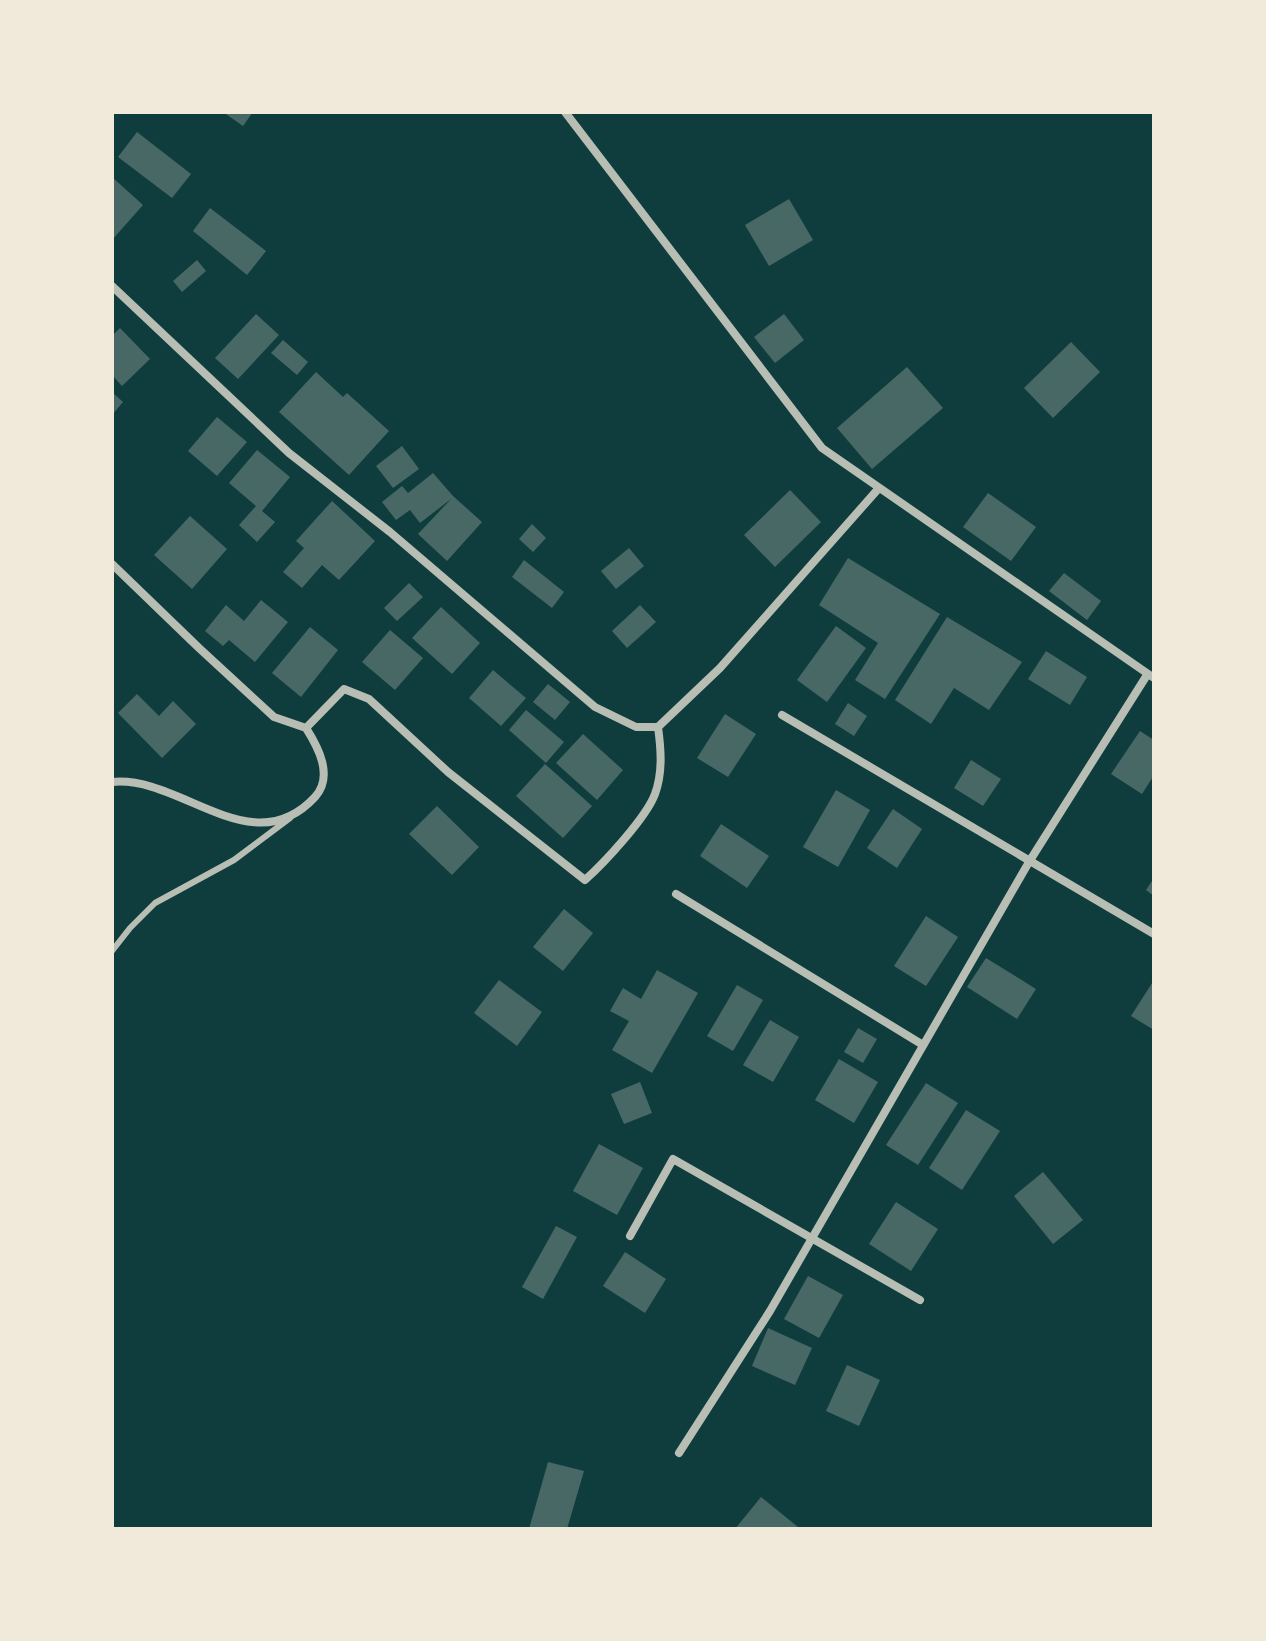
<svg xmlns="http://www.w3.org/2000/svg" width="1266" height="1641" font-family="'Source Sans 3',sans-serif">
	<rect width="100%" height="100%" fill="#0f3d3e"/>
	<g fill="#486865">
		<polygon points="223,112 253,112 243,126"/>
		<polygon points="137,132 191,174 172,198 118,157"/>
		<polygon points="112,177 143,205 112,240"/>
		<polygon points="789,199 813,240 769,266 745,225"/>
		<polygon points="210,208 266,251 247,275 193,231"/>
		<polygon points="197,260 206,271 182,292 173,281"/>
		<polygon points="256,314 279,335 238,379 215,358"/>
		<polygon points="784,314 804,340 775,363 754,337"/>
		<polygon points="120,328 150,359 122,386 112,375 112,336"/>
		<polygon points="283,340 308,362 297,375 271,353"/>
		<polygon points="1071,342 1100,372 1053,418 1024,388"/>
		<polygon points="907,367 943,408 872,469 837,428"/>
		<polygon points="316,372 343,397 347,393 389,431 349,475 279,412"/>
		<polygon points="112,392 123,402 112,415"/>
		<polygon points="217,417 247,442 217,476 188,451"/>
		<polygon points="402,446 419,469 393,488 376,466"/>
		<polygon points="257,450 290,477 262,511 275,522 257,542 239,525 256,506 229,483"/>
		<polygon points="433,473 453,496 482,522 447,561 418,534 451,499 420,523 410,510 396,520 382,502 402,486 408,493"/>
		<polygon points="790,490 821,522 775,567 744,535"/>
		<polygon points="988,493 1036,527 1011,561 963,527"/>
		<polygon points="332,501 375,541 339,580 322,565 302,588 283,572 304,548 296,541"/>
		<polygon points="190,516 227,549 192,589 154,555"/>
		<polygon points="532,524 546,538 533,552 519,539"/>
		<polygon points="629,548 644,566 616,589 601,571"/>
		<polygon points="848,558 940,614 885,699 855,680 878,643 819,605"/>
		<polygon points="524,560 564,592 552,608 512,577"/>
		<polygon points="1064,573 1101,601 1087,620 1049,591"/>
		<polygon points="409,583 423,597 397,621 384,608"/>
		<polygon points="261,600 288,622 255,662 229,640 223,646 205,631 226,605 244,621"/>
		<polygon points="640,605 656,622 627,648 612,631"/>
		<polygon points="441,607 480,643 452,674 412,638"/>
		<polygon points="947,617 1022,662 989,710 954,688 931,724 895,700"/>
		<polygon points="836,626 866,648 827,702 797,680"/>
		<polygon points="310,627 338,650 301,697 272,673"/>
		<polygon points="390,630 423,658 395,690 362,662"/>
		<polygon points="1046,651 1087,677 1070,705 1028,679"/>
		<polygon points="493,670 526,698 501,726 469,698"/>
		<polygon points="548,684 570,702 555,720 533,702"/>
		<polygon points="137,694 159,716 173,701 196,724 162,758 118,713"/>
		<polygon points="848,703 867,716 854,736 835,724"/>
		<polygon points="526,710 564,742 546,763 509,730"/>
		<polygon points="725,714 756,734 728,777 697,758"/>
		<polygon points="1140,731 1154,740 1154,775 1142,794 1111,774"/>
		<polygon points="583,734 623,770 597,800 556,763"/>
		<polygon points="971,760 1001,779 983,806 954,788"/>
		<polygon points="545,764 592,806 563,838 516,796"/>
		<polygon points="836,790 870,810 838,867 803,847"/>
		<polygon points="437,806 479,847 452,875 409,834"/>
		<polygon points="893,809 922,829 897,868 867,848"/>
		<polygon points="721,824 769,856 747,888 700,856"/>
		<polygon points="1154,878 1154,896 1146,890"/>
		<polygon points="564,909 593,933 563,971 533,947"/>
		<polygon points="926,916 958,937 926,986 894,966"/>
		<polygon points="986,958 1036,989 1017,1019 967,987"/>
		<polygon points="657,970 698,993 652,1073 612,1050 629,1021 610,1011 623,988 641,999"/>
		<polygon points="499,980 542,1012 517,1046 474,1013"/>
		<polygon points="1154,980 1154,1030 1131,1016"/>
		<polygon points="737,985 763,1000 733,1051 707,1036"/>
		<polygon points="770,1020 799,1037 773,1082 743,1065"/>
		<polygon points="858,1028 877,1039 863,1063 844,1052"/>
		<polygon points="839,1059 878,1082 854,1123 815,1100"/>
		<polygon points="640,1082 652,1113 624,1124 611,1094"/>
		<polygon points="926,1083 958,1103 918,1165 886,1145"/>
		<polygon points="966,1110 1000,1131 962,1190 929,1168"/>
		<polygon points="599,1144 643,1168 617,1215 573,1191"/>
		<polygon points="1043,1172 1083,1220 1053,1244 1014,1196"/>
		<polygon points="896,1202 938,1229 911,1271 869,1244"/>
		<polygon points="556,1226 577,1237 543,1299 522,1287"/>
		<polygon points="625,1252 666,1279 645,1313 603,1286"/>
		<polygon points="808,1276 843,1295 819,1338 784,1319"/>
		<polygon points="768,1328 812,1348 795,1385 752,1366"/>
		<polygon points="847,1365 880,1380 859,1426 826,1411"/>
		<polygon points="548,1462 584,1471 567,1529 529,1529"/>
		<polygon points="761,1497 798,1527 797,1529 735,1529"/>
	</g>
	<g fill="none" stroke-linecap="round" stroke-linejoin="round">
		<polyline stroke="#b8beb3" stroke-width="6" points="112,951 130,928 155,903 234,860 290,818"/>
		<g stroke="#b8beb3" stroke-width="8">
			<polyline points="565,112 822,448 1154,678"/>
			<polyline points="112,286 289,453 390,532 595,707 636,727 658,727 720,668 879,488"/>
			<path d="M112 564 199 648 274 717 306 728C318 747 334 776 315 797 252 865 181 775 112 782"/>
			<polyline points="782,715 1154,934"/>
			<path d="M306 728 344 689 369 699 448 772 585 880C604 863 646 818 655 794 663 772 661 749 658 727"/>
			<polyline points="676,894 923,1045"/>
			<polyline points="630,1236 673,1159 920,1300"/>
			<polyline points="679,1453 770,1311 1029,862 1147,675"/>
		</g>
	</g>
	<rect width="1266" height="1641" fill="none" stroke="#f1e9da" stroke-width="228"/>
</svg>
